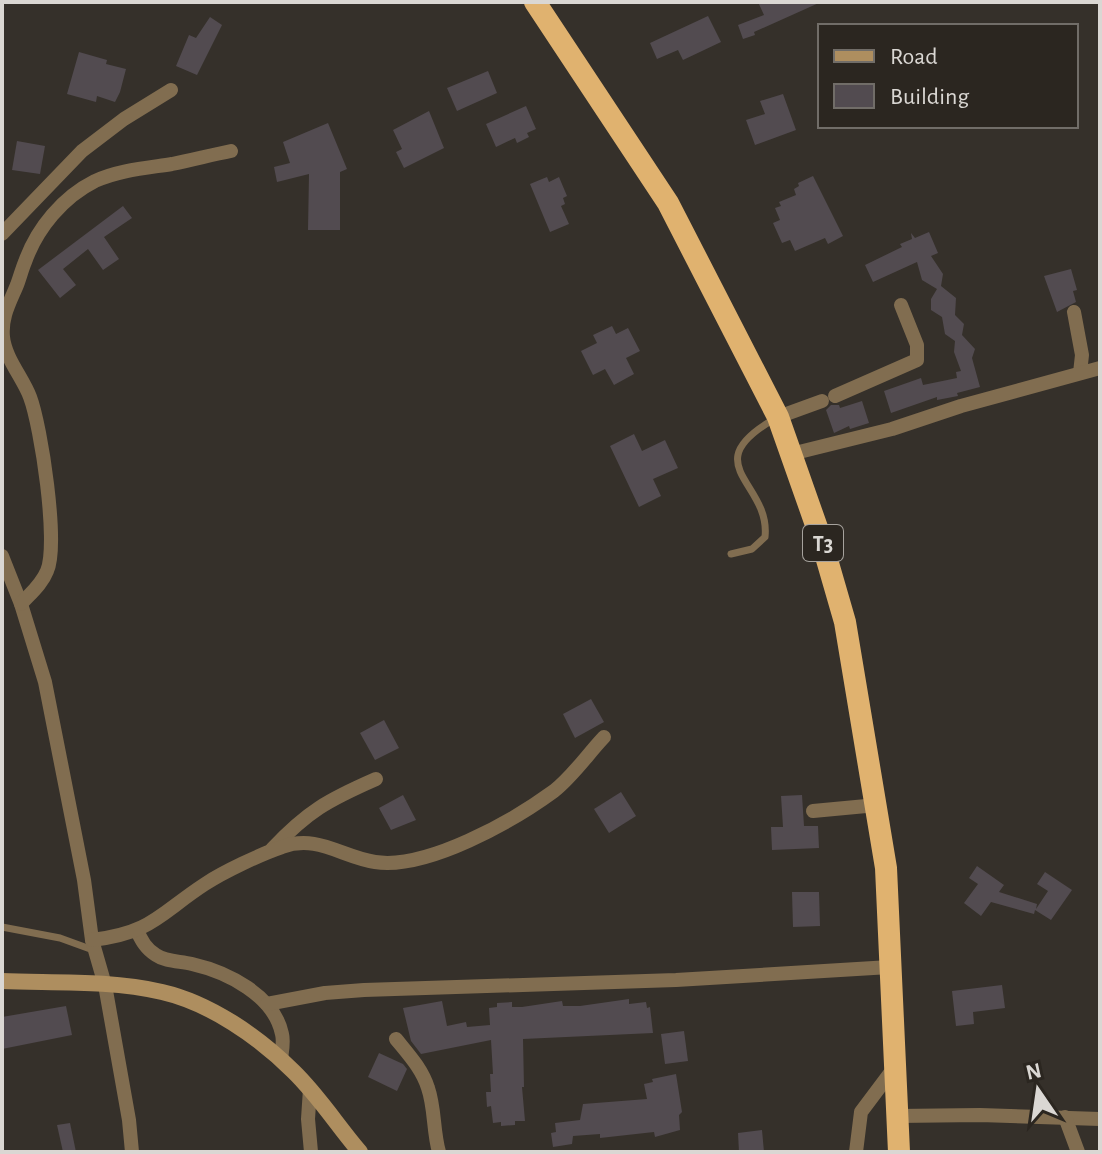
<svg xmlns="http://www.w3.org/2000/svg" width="1102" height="1154" font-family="'Alegreya Sans',sans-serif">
	<rect width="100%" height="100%" fill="#35302a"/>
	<g fill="#524b50">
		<polygon points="758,2 821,2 754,32 755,35 743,39 738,25 764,15"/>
		<polygon points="708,16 721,42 683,60 678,50 657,59 650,43"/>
		<polygon points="210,17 222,25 197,75 176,66 189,35 196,38"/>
		<polygon points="79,52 107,60 106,64 126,69 120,92 115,102 97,96 96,102 67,94"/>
		<polygon points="488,71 497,93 457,111 447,88"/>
		<polygon points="783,94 796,130 755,145 746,120 765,114 760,101"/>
		<polygon points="526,106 536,129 527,133 529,137 517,143 515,138 496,147 486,124"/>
		<polygon points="429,111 444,148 404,168 396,152 402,149 393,130"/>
		<polygon points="328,123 347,169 340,172 340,230 308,230 309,174 277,182 274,167 290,163 283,142"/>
		<polygon points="17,141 45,146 40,174 12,170"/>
		<polygon points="813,176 843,236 828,244 825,238 795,251 790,240 782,243 773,223 780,220 775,208 781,206 779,202 796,195 794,189 799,186 798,183"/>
		<polygon points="547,177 549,182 559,177 567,196 563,198 565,204 561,206 569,224 550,232 530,184"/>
		<polygon points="123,206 132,218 104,237 119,259 103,270 88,249 63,269 76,285 60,298 38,270"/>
		<polygon points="929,232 938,253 931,256 943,274 941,286 956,298 955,315 964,324 962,335 975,349 972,358 980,387 957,393 958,396 937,400 937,397 891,413 884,391 921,378 923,385 957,378 956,372 961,371 954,352 955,341 945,334 942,317 931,310 931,299 937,289 922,280 917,262 873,282 865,265 902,247 900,244 912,239 911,233 915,238"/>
		<polygon points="1071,269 1077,290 1073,291 1076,302 1057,312 1044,276"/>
		<polygon points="612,326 616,334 628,328 640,351 626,358 634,374 614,385 605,369 593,375 581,351 597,343 593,335"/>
		<polygon points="862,401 869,423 850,429 849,426 834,433 826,410 831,405 839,405 840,408"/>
		<polygon points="634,434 642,451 665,440 678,468 653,479 661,496 639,507 610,446"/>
		<polygon points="591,699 604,722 575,738 563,714"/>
		<polygon points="384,720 399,748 375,760 360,733"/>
		<polygon points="621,792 636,816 609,833 594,809"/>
		<polygon points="403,795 416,820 391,830 379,808"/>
		<polygon points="802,795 804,826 818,826 819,848 772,850 771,827 783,827 781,796"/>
		<polygon points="977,866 1004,885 999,892 1037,904 1036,909 1048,891 1037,884 1045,872 1072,890 1051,920 1035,910 1034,914 991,902 981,916 964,903 978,884 969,878"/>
		<polygon points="792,892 819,892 820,926 793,927"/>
		<polygon points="1002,985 1005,1008 973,1012 974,1024 956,1026 952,991"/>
		<polygon points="629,999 629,1004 646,1002 647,1008 650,1007 653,1033 523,1039 524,1087 522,1087 525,1121 515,1121 515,1125 501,1126 501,1122 493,1123 491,1106 487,1107 486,1092 491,1092 490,1074 493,1074 491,1040 421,1054 411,1041 403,1008 442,1001 447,1026 466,1022 467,1027 490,1025 489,1008 497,1007 497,1003 512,1002 512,1007 522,1007 562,1001 563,1006 580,1006"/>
		<polygon points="66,1006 72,1035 2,1049 2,1017"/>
		<polygon points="684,1031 688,1061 665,1064 661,1034"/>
		<polygon points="379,1053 403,1064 407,1069 397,1091 368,1077"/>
		<polygon points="676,1074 682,1112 679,1115 680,1130 655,1137 654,1132 600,1138 600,1134 573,1136 572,1144 553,1147 551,1133 556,1132 555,1123 580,1120 583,1104 647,1099 644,1084 653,1082 652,1079"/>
		<polygon points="70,1123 76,1152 63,1152 57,1125"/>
		<polygon points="762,1130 764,1152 739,1152 738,1133"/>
	</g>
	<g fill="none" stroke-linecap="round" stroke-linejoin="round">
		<g stroke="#816d50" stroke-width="7">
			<path d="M731 554 752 549 765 537C771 482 693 465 776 418"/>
			<polyline points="2,927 60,938 93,950"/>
		</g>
		<g stroke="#816d50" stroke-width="14">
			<polyline points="2,234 82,151 124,119 171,90"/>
			<polyline points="1074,312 1082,355 1080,373"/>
			<polyline points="835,396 917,360 917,345 901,305"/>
			<polyline points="778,417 822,401"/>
			<polyline points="791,454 892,429 961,406 1100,368"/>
			<polyline points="2,556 21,604 45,682 84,880 92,940 105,985 129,1120 132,1152"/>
			<path d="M21 604C30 594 42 584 47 571 59 544 41 426 30 397 23 378 5 358 3 337 1 317 10 302 17 285 20 277 22 269 25 262 37 228 63 197 95 181 119 170 146 168 172 164 192 160 211 155 231 151"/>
			<polyline points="813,811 877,805"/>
			<path d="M272 849C308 811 328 800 376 779"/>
			<path d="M137 931C142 941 146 949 156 955 166 962 180 961 192 964 227 972 274 995 282 1034 284 1042 282 1051 281 1059"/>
			<path d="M92 940C152 933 159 914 205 884 223 872 261 854 282 847 317 834 342 857 375 862 427 870 513 821 554 791 573 776 587 755 604 737"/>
			<polyline points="267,1004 325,993 364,990 676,980 890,967"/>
			<path d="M396 1039C409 1055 422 1069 428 1088 435 1108 433 1131 439 1152"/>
			<polyline points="310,1089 308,1119 311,1152"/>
			<polyline points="897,1116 980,1115 1100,1119"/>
			<polyline points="1065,1117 1078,1152"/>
			<polyline points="856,1152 861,1112 894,1068"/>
		</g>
		<path stroke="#ae8e5f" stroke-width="16" d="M2 981C54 983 111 980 162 992 210 1003 259 1037 293 1071 318 1095 337 1125 360 1152"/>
		<polyline stroke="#e0b26f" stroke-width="22" points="535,2 668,203 778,417 821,539 845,622 886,868 899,1152"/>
	</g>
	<g text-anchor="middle" stroke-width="8" stroke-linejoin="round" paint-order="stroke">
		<rect fill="#2b2620" stroke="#a6a29d" stroke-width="2" x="803" y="525" width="40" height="36" rx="6"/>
		<g font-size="22" font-weight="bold" fill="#dad7d3">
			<text x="823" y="551">T3</text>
		</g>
	</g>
	<rect width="1102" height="1154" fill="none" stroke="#dad7d3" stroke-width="8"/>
	<rect x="818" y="24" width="260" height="104" fill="#2b2620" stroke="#716d68" stroke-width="2"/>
	<rect x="834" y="50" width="40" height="12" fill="#ae8e5f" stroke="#716d68" stroke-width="2"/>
	<text x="890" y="64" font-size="24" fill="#dad7d3">Road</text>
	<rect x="834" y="84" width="40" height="24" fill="#524b50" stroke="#716d68" stroke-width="2"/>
	<text x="890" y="104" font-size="24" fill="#dad7d3">Building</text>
	<g transform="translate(1038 1090) rotate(347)" stroke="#2b2620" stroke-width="6" paint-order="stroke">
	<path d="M0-6L14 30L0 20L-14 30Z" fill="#dad7d3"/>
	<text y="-12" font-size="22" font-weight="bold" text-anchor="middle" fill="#dad7d3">N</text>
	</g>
</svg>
